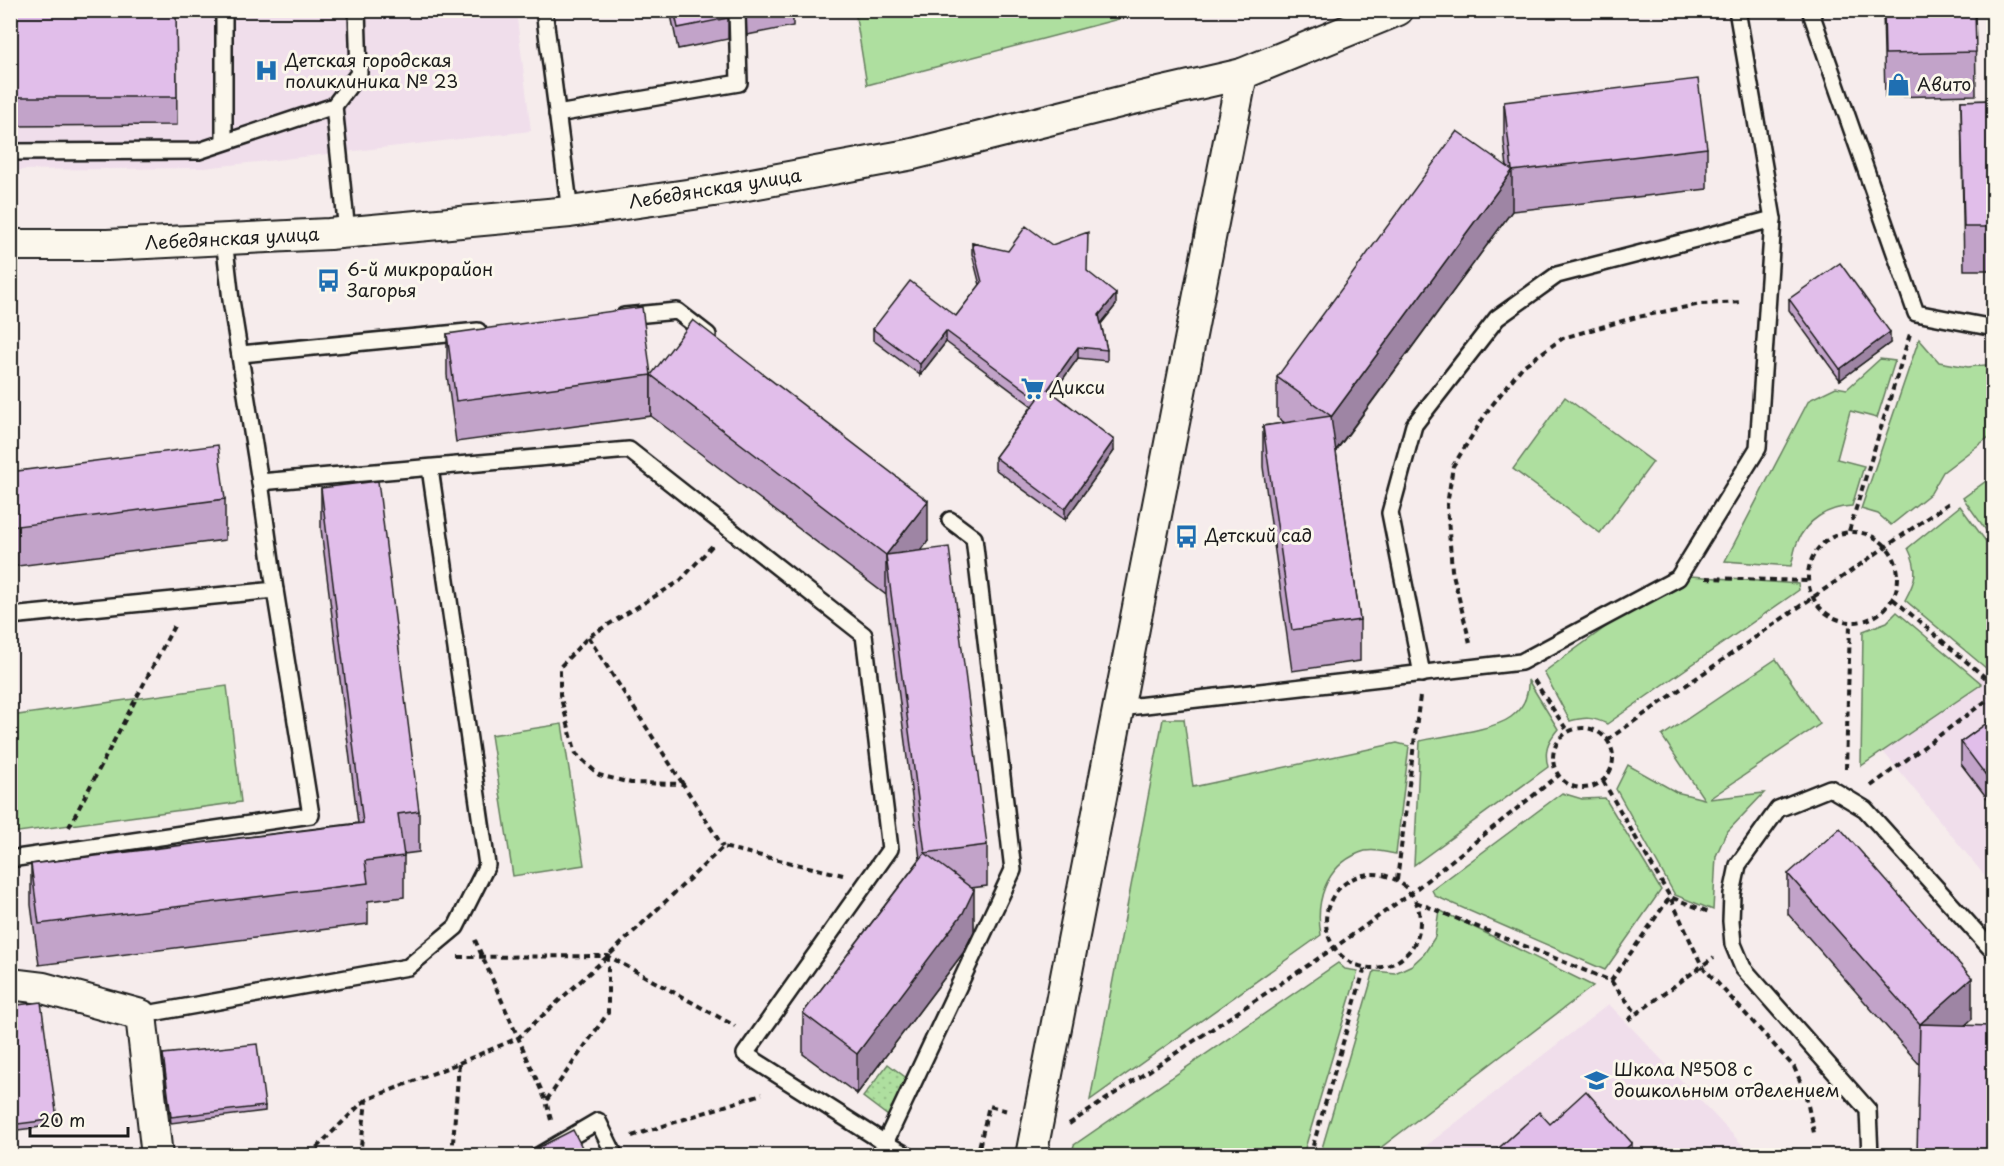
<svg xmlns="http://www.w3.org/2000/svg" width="2004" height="1166" font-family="'Playpen Sans',sans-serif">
	<defs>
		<pattern id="garden-dots" width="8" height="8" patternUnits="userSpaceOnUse" patternTransform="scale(1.5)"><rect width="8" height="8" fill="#aedf9f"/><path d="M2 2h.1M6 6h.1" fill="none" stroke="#95bf88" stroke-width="1.8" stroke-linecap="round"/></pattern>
	</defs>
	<rect width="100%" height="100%" fill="#f6ecec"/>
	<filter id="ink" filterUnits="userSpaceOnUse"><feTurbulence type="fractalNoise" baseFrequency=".0167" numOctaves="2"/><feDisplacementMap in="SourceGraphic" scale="12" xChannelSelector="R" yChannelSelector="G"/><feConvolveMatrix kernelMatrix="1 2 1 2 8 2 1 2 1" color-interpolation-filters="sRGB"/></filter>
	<g filter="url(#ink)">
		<g fill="#f0deeb">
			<polygon points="10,11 516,11 531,131 204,168 11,170"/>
			<polygon points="1993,667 1993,886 1881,749"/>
			<polygon points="1609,1004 1752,1155 1413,1156"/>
		</g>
		<g fill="#aedf9f" stroke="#657e5e" stroke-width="1.5">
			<polygon points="855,11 855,10 1149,11 867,85"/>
			<polygon points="1919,339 1939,362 1968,367 1993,364 1993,434 1943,472 1931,493 1891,525 1878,514 1861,509"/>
			<path d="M1880 359 1895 361 1877 418 1850 411 1837 459 1864 466 1852 506C1828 507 1806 520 1797 543 1794 550 1793 559 1791 566L1725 561 1809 400 1836 387 1847 389Z"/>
			<polygon points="1565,397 1653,462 1600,533 1513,469"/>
			<polygon points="1993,476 1993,540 1963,498"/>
			<path d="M1960 506 1993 551V674L1905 600C1916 580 1919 570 1908 548Z"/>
			<path d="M1677 575 1798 584 1799 590 1607 724C1593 717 1585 717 1570 721L1544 672Z"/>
			<polygon points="1897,612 1982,684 1861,766 1863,631 1887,622"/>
			<polygon points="1776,659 1820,724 1709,799 1764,793 1726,833 1716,856 1713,910 1675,895 1616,789 1628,765 1676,792 1704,799 1662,736"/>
			<path d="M1528 680 1558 729C1547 742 1544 751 1548 767L1414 865 1420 741C1442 736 1494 730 1511 717 1523 708 1529 695 1528 680Z"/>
			<polygon points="227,686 241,802 11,833 11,716"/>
			<path d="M1163 719H1184L1193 787 1397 743 1409 746 1396 854C1385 852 1370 848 1359 853 1325 867 1315 902 1321 935L1090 1100Z"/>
			<polygon points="562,724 584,865 513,876 491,735"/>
			<polygon points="1562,793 1582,799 1605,798 1661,890 1605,970 1435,896 1432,890"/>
			<polygon points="1439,910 1593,986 1371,1155 1320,1155 1374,971 1395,973 1412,965 1424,954 1435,937"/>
			<polygon points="1338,963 1345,969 1358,971 1303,1155 1071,1155 1074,1145"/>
		</g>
		<polygon fill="url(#garden-dots)" stroke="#657e5e" stroke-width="1.5" points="888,1064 913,1083 888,1116 863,1097"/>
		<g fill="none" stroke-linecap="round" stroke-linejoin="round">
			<defs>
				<g id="service">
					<polyline points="224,10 224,142"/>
					<polyline points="544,10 570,212"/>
					<polyline points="1810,10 1916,313 1994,328"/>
					<polyline points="334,106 347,232"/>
					<polyline points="557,114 739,83 737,10"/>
					<polyline points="10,152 199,151 334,106 359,73 357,10"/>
					<polyline points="224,239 231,300 260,482 629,450 864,635 890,849 745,1054 885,1143 908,1156"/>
					<polyline points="624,316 677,311 708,335"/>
					<polyline points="241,354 478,331"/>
					<polyline points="10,616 275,590 260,482"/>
					<polyline points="1422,674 1390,513 1414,425 1497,318 1557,275 1773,219"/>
					<polyline points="1119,708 1521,662 1678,578 1758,448 1773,219 1737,10"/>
					<polyline points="10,859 311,815 275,590"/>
					<polyline points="141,1015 408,967 456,927 487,865 430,468"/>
					<polyline points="885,1143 1013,870 974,538 950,520"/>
					<polyline points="538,1156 598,1121 615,1156"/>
					<polyline points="1870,1156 1868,1110 1743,968 1733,944 1731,921 1732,894 1738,865 1778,809 1830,788 1865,809 1994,952"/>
				</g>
				<g id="minor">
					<polyline points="10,245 107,245 329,234 570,212 714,191 913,154 1124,101 1242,74 1398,10"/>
					<polyline points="10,984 43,988 141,1015 157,1156"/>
					<polyline points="1031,1156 1242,74"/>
				</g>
			</defs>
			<use href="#service" stroke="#1c1c1c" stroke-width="20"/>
			<use href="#minor" stroke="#1c1c1c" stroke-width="34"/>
			<g stroke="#1c1c1c" stroke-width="4" stroke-dasharray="6 4.5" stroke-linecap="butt">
				<polyline points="1234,10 1234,13"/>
				<polyline points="1849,531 1910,334"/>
				<circle cx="1853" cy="577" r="45"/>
				<polyline points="712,546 680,581 588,637 560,667 560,695 576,754 599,775 631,783 683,784 723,847"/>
				<polyline points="1706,578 1807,581"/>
				<polyline points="1893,599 1994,685"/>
				<polyline points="588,637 683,784"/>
				<polyline points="1470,643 1452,570 1447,505 1453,466 1489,409 1523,366 1563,338 1633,318 1701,304 1743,302"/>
				<polyline points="1534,680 1568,732"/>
				<circle cx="1583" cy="758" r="30"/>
				<polyline points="1607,740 1949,503"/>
				<polyline points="1846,769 1850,624"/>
				<polyline points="1603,781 1670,897 1709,912"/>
				<polyline points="1871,786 1994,695"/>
				<polyline points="69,827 175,624"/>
				<circle cx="1373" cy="921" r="47"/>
				<polyline points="1397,880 1420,696"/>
				<polyline points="1416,902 1611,981 1637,1014"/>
				<polyline points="475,940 546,1101"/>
				<polyline points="458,957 608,956 735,1026"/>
				<polyline points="1611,981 1670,897 1702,966 1794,1067 1805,1092 1814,1133"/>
				<polyline points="1628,1020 1714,957"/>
				<polyline points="459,1063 518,1038 608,956 723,847 843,875"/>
				<polyline points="551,1120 546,1101 608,1013 608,956"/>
				<polyline points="1069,1124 1334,948 1411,893 1559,775"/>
				<polyline points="632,1136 762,1094"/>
				<polyline points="10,1146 25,1156"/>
				<polyline points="309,1155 365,1100"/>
				<polyline points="360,1156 366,1100 459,1063 452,1156"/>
				<polyline points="977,1156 989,1106 1008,1111"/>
				<polyline points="1310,1156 1365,967"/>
			</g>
			<use href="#service" stroke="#fbf7ec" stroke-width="15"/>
			<use href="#minor" stroke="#fbf7ec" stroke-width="30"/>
		</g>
		<g fill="#c2a3c9" stroke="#1c1c1c" stroke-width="1.5">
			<polygon points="10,10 176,10 177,125 10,126"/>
			<polygon points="670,10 728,10 728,39 678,49"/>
			<polygon points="746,10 793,10 793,26 747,35"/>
			<polygon points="1883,10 1975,10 1976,95 1885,97"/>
			<polygon points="1994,100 1994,270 1964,270 1961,101"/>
			<polygon points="1504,102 1707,148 1707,189 1512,211 1336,451 1360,620 1360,661 1292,671 1263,467 1263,426 1285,423 1277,417 1277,377 1507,167 1504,142"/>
			<polygon points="972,243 1087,271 1116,305 1101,324 1107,350 1107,361 1078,358 1053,393 1114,451 1065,520 995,469 995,457 1032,406 946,342 920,375 873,340 873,329 956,316 980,285 972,254"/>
			<polygon points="1789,299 1890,343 1840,380 1789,310"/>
			<polygon points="447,334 651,375 651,416 456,442 447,375"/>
			<polygon points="651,375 928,541 921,551 987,845 987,886 971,888 974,931 963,953 857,1094 803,1054 803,1013 920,859 886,595 651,416"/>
			<polygon points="10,472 225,499 225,540 10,567"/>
			<polygon points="321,488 419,811 419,852 404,854 404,897 368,901 368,924 39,965 31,905 31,864 358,823 321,529"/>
			<polygon points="1994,718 1994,807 1961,764 1961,742"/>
			<polygon points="1994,811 1994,839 1990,835 1990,814"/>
			<polygon points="1788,874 1972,1019 1965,1025 1992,1067 1919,1064 1788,914"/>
			<polygon points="10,1006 57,1119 57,1125 10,1131"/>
			<polygon points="163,1054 265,1106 265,1111 171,1123"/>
		</g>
		<g fill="#9e85a4" stroke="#1c1c1c" stroke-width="1.5">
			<polygon points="1512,171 1512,211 1331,457 1331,417"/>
			<polygon points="1116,294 1116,305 1099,326 1099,315"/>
			<polygon points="946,331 946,342 920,375 920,364"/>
			<polygon points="1890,332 1890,343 1840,380 1840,369"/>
			<polygon points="1078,347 1078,358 1048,400 1048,389"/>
			<polygon points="1114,440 1114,451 1065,520 1065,509"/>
			<polygon points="928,501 928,541 891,589 886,555 886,595 886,555"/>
			<polygon points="974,890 974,931 963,953 857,1094 857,1054"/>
			<polygon points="1972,978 1972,1019 1920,1065 1920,1024"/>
			<polygon points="1992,1026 1992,1067 1990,1155 1989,1155"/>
			<polygon points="1632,1143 1632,1155 1619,1155"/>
		</g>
		<g fill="#e1beea" stroke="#1c1c1c" stroke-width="1.5">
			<polygon points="10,10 176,10 177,97 10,97"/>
			<polygon points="674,10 728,10 728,18 678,28"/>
			<polygon points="747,10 765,10 747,14"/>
			<polygon points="1884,10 1975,10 1976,52 1885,54"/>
			<polygon points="1698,79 1707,148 1512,171 1331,417 1360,620 1292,630 1263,426 1331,416 1277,377 1457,131 1512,170 1504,102"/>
			<polygon points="1994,100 1994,227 1964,227 1961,101"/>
			<polygon points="1026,226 1052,245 1088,232 1087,271 1116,294 1099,315 1107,350 1078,347 1048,389 1114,440 1065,509 995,457 1038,399 946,331 920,364 873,329 910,281 956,316 982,282 972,243 1008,251"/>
			<polygon points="1840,263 1890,332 1840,369 1789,299"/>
			<polygon points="642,307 651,375 456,401 447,334"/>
			<polygon points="693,320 928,501 886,555 651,375"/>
			<polygon points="218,445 225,499 10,527 10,472"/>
			<polygon points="378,481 419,811 398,814 404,856 365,861 368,883 39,924 31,864 363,823 321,488"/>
			<polygon points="949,547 987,845 925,853 886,555"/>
			<polygon points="1994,718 1994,786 1961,742"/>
			<polygon points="1994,811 1994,818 1990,814"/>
			<polygon points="1840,828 1972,978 1920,1024 1788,874"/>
			<polygon points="925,853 974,890 963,913 857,1054 803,1013"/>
			<polygon points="41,1002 57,1119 10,1125 10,1006"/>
			<polygon points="1920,1024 1992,1026 1989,1155 1917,1155"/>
			<polygon points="257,1044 265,1106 171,1117 163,1054"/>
			<polygon points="1586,1091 1632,1143 1619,1155 1491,1155 1539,1112 1550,1124"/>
			<polygon points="573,1130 586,1155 524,1155"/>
		</g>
	</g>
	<defs>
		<symbol id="hospital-bare" viewBox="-9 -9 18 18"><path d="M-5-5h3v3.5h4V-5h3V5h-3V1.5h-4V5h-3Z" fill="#1f6fb2" stroke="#fbf7ec" stroke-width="2.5" paint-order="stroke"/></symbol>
		<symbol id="shop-bare" viewBox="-9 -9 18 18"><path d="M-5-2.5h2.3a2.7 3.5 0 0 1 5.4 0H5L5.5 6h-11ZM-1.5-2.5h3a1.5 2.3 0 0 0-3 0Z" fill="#1f6fb2" stroke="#fbf7ec" stroke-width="2.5" paint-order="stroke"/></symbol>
		<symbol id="bus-bare" viewBox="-9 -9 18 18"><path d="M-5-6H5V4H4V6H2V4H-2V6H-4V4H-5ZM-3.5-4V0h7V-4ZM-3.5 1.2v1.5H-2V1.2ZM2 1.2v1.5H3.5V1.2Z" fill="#1f6fb2" stroke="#fbf7ec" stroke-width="2.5" paint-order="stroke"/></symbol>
		<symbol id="supermarket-bare" viewBox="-9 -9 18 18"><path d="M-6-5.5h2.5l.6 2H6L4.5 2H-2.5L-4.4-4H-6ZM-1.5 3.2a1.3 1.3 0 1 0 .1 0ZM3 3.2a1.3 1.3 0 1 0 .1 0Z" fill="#1f6fb2" stroke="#fbf7ec" stroke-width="2.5" paint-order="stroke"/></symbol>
		<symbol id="school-bare" viewBox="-9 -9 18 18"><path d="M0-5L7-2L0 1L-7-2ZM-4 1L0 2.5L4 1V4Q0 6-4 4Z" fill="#1f6fb2" stroke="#fbf7ec" stroke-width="2.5" paint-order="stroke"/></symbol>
	</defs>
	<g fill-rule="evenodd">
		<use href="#hospital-bare" x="250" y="54" width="33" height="33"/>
		<use href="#shop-bare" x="1882" y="68" width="33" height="33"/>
		<use href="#bus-bare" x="312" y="264" width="33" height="33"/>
		<use href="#supermarket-bare" x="1016" y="372" width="33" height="33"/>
		<use href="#bus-bare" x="1170" y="520" width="33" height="33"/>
		<use href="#school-bare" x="1580" y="1064" width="33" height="33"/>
	</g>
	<g text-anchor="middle" stroke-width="6" stroke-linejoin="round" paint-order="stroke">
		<g font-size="18" fill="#1c1c1c" stroke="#fbf7ec" text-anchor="start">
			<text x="285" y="67">Детская городская<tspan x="285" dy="21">поликлиника № 23</tspan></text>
			<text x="1917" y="91">Авито</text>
			<text x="347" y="276">6-й микрорайон<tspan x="347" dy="21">Загорья</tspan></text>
			<text x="1050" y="394">Дикси</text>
			<text x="1205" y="542">Детский сад</text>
			<text x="1614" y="1076">Школа №508 с<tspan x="1614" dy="21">дошкольным отделением</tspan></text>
		</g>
		<g font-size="18" fill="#1c1c1c" stroke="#fbf7ec">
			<text transform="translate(715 189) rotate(-9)" y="6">Лебедянская улица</text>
			<text transform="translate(232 239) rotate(-3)" y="6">Лебедянская улица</text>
		</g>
	</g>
	<rect width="2004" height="1166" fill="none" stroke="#fbf7ec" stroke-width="36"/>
	<rect x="18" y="18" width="1968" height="1130" fill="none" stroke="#1c1c1c" stroke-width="2" filter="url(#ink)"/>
	<path d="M30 1127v9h98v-9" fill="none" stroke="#1c1c1c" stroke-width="3"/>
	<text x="39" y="1127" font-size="18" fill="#1c1c1c" stroke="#fbf7ec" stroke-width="4.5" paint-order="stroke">20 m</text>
</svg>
